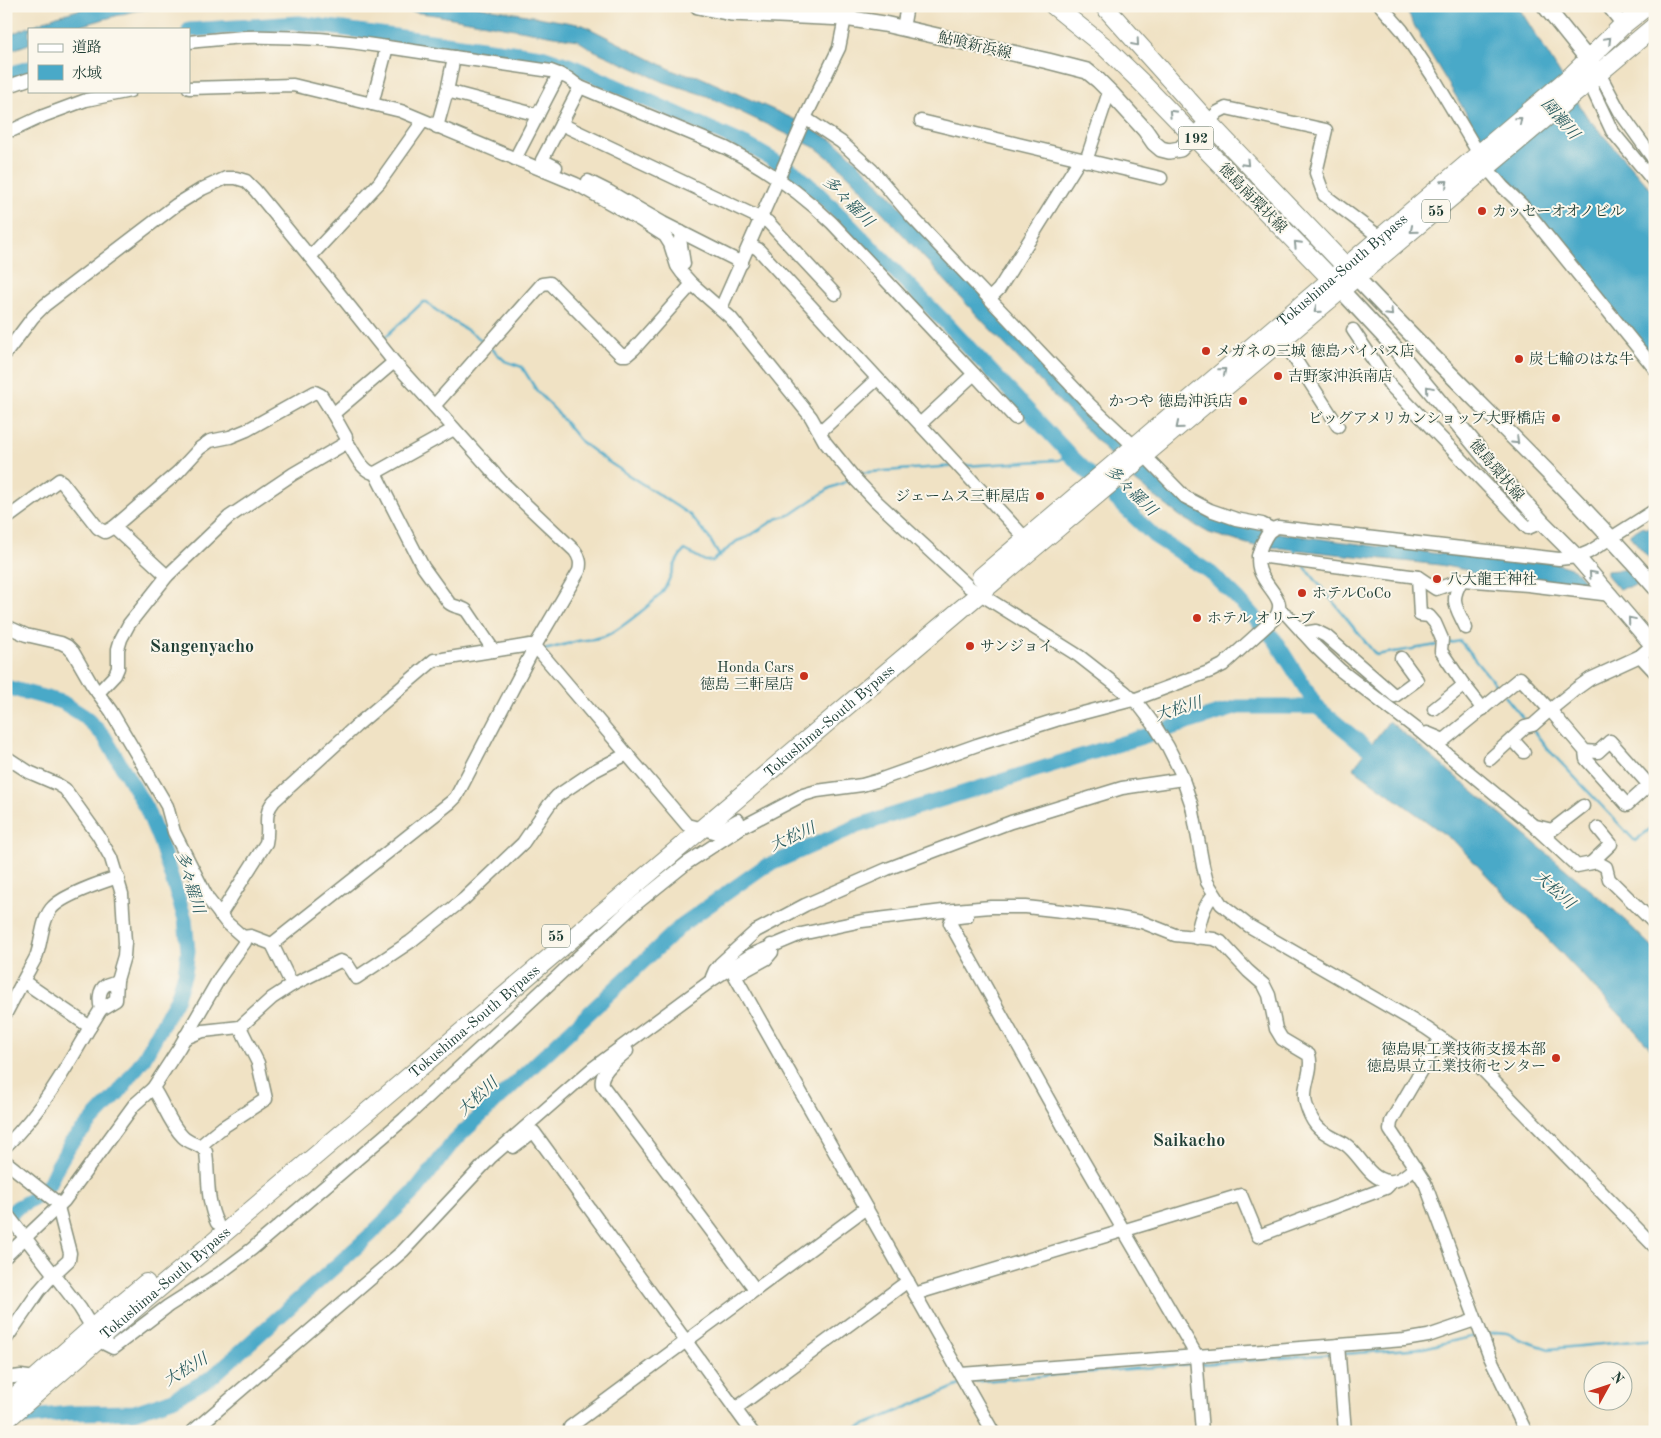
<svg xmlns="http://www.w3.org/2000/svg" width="1661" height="1438" font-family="'Old Standard TT','Noto Serif JP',serif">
	<rect width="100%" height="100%" fill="#fbf7ec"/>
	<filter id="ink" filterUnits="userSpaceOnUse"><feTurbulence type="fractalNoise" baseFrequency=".02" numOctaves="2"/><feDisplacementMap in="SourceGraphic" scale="10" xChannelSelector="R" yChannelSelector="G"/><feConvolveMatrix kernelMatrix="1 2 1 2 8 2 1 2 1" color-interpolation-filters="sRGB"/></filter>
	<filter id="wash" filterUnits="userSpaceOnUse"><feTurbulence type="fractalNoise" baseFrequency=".0096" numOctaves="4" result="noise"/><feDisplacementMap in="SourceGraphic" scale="20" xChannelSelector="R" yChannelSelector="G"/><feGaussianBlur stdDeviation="1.12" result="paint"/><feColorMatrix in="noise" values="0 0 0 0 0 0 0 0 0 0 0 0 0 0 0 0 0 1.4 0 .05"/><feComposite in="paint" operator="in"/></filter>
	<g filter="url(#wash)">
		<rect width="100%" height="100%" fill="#f0e2c4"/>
		<g fill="#49a9c8" stroke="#34737e">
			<polygon points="92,6 172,6 134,11 68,29 29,29 29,44 6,52 6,36 57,16"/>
			<polygon points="369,6 475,6 583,25 676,72 698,76 796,120 837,143 869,173 1155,478 1179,498 1205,514 1226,522 1285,534 1382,547 1394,546 1431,553 1555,563 1574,569 1591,588 1472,573 1466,570 1440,565 1251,545 1209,533 1181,517 1135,481 973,311 851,178 834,162 816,148 707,96 664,82 593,50 577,40 435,15"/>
			<polygon points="1404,6 1519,8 1587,117 1655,194 1655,363 1511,181 1505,183 1470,131 1469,118 1422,40"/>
			<polygon points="1652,524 1655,525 1655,565 1629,535 1643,526 1646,529"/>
			<polygon points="1629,569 1643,584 1619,589 1607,575 1607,571"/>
			<polygon points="1389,721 1612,908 1655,950 1655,1053 1627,1022 1455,842 1353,768"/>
		</g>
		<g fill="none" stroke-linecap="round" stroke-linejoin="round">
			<g stroke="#49a9c8" stroke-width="2.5">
				<path d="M382 340 423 302H427C443 320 468 327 485 343"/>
				<polyline points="491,348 505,361 522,367 537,391 556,411 581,442 607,461 690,515 709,538 720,557"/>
				<polyline points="964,466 1059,460 1070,455"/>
				<polyline points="857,473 954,466"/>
				<polyline points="1293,546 1297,557"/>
				<polyline points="1305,567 1376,655 1437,645"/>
				<polyline points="1445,644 1460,641 1500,690"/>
				<path d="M544 650C556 647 567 644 578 641 587 640 597 639 605 636 617 632 656 601 663 591 672 578 673 561 685 550L705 561H713L737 541 748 537 776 519 792 514 830 488 843 483 851 478"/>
				<polyline points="1505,696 1527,723"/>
				<polyline points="1532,729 1546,747 1635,841 1655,825"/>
				<polyline points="1486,1334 1496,1332 1507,1333 1519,1339 1549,1349 1655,1339"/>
				<polyline points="1343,1354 1423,1348 1479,1335"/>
				<polyline points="1201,1364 1335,1354"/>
				<polyline points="969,1382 1193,1364"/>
				<polyline points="848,1432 962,1384"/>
			</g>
			<g stroke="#49a9c8" stroke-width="15">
				<polyline points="189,30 299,23 542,56 574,67 749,146 796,173 820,195 944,321 1070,455 1154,536 1211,573 1239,600 1275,640 1317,707 1383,761"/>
				<polyline points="6,75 29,68"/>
				<polyline points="6,687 62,702 84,716 104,736 146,808 160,842 185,919 188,951 185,973 177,998 144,1058 119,1092 71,1143 57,1167 49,1184 38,1196 18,1207 10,1214 6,1221"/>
				<polyline points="6,1420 69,1413 134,1412 173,1399 212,1377 368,1237 417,1189 454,1141 683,924 762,868 857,826 1238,707 1317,707"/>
			</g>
		</g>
	</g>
	<g filter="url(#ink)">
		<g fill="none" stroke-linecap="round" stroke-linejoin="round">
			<defs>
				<g id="minor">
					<polyline points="1381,6 1402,30 1432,75 1479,154"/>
					<polyline points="1608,6 1623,25"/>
					<polyline points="903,28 907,6"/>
					<path d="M189 42C208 40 227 38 246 37 293 36 341 40 387 47"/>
					<polyline points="1599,73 1620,112 1655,161"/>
					<polyline points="1589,82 1612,131 1655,183"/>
					<polyline points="6,87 29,79"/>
					<polyline points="189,88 293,85 401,111 576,184 640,220 665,236 670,244 677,266 682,273 692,284 731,318 811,417 825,442 856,480 876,501 969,587 1079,656 1125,692 1139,705 1155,726 1168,747 1180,771 1192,806 1203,866 1207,882 1221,904 1249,926 1426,1028 1474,1061 1655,1247"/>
					<polyline points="447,91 454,57 551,71 559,74"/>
					<polyline points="372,104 387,47 454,57"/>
					<polyline points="805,118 841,142 872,170 912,217 1090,405 1135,447"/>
					<polyline points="921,121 1161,178"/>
					<polyline points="1208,122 1218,112 1226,108 1326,130 1316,173 1324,195 1381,238"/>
					<path d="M561 124 580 87 726 148C764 167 800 192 832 223L974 374 920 424"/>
					<polyline points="437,127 447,91 538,115"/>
					<polyline points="6,129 13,130 43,116 86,100 130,91"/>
					<polyline points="515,159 559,74 568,78 580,87"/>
					<polyline points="1086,161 1107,98 1112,94"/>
					<polyline points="556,167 542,160 561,124 768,222 835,294"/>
					<polyline points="1487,168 1503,187 1522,205 1655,369"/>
					<polyline points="588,181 608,191 663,223 742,263"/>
					<polyline points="681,232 680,239 684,264"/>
					<polyline points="750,245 758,249 1026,539"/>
					<polyline points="990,298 999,289 1080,159"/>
					<polyline points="721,308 805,118 839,48 845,18"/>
					<polyline points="1353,330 1390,385 1528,528 1542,522"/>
					<polyline points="1282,339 1338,426"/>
					<polyline points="6,353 33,317 45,305 176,205 202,189 226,178 236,178 246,181 255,190 310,257"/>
					<polyline points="394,362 310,257 379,183 423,121"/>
					<polyline points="974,374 1015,418"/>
					<path d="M454 429 375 473 423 567 449 603C455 608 461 606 467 611L494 651"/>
					<polyline points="819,431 823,429 877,379"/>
					<polyline points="346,443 346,437 333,414 394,362 434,406"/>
					<polyline points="1144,455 1185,497 1210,510 1236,519 1262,524 1272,529"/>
					<polyline points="6,519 59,480 62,482 98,528 105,532 114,527"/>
					<polyline points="1258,556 1418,577 1436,589 1462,580 1528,585 1611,595"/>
					<polyline points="167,576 114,527 178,472 200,448 210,441 230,437 247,430 315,392 321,395 333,414"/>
					<polyline points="1418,577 1420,615 1429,616 1435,623 1442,639 1441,651 1464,685 1483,709"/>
					<path d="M1462 580C1449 602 1456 606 1466 628"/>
					<polyline points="1279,610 1287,615 1315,646 1340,670 1418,730 1534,826 1577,866 1597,862 1606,867 1609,879 1655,924"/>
					<polyline points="6,626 26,635 61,643 67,646 73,652 92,685 111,711 167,806 174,832 208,899 226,922 243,937 245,942 220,977 179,1048 153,1088 134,1105 64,1201 6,1256"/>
					<polyline points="1303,633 1316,631 1326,636 1395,696 1417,680 1401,658"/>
					<polyline points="1640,656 1655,672"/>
					<path d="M98 693 115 675 118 668V649L121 639 129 624 167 576 229 517 293 474 346 443 349 445C355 454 363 473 375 473"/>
					<polyline points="1434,709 1464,685"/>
					<polyline points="1427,733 1444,740 1520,678 1550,710 1576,689 1590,679 1640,656 1655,643"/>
					<polyline points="1513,740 1524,752"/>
					<polyline points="6,757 29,772 57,784 65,789 98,835 111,858 122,894 125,943 124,956 117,980 116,1000 101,1009"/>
					<polyline points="1490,759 1525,727 1533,725 1550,710 1585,751 1586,759 1627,805 1649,785 1610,741 1598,752 1585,751"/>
					<polyline points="1536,826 1552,830 1583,806"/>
					<polyline points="1591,863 1611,844 1598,828"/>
					<path d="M220 915 266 843C270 827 262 815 274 801L356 726 434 660 443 659 530 645 535 646 687 825 714 832 719 831 738 820"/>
					<path d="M967 916C960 917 953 916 950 923L1075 1147 1194 1351 1196 1356 1202 1432"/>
					<path d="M243 937 251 936 272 944 451 802 456 797 535 646 579 571C581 563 580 558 575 551L502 482 434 406 542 284 550 283 621 355H627L634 349 692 284"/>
					<path d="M1197 938C1198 925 1204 903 1214 895"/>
					<polyline points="272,944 292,985"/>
					<polyline points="771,945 772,952 766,959 735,976 993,1432"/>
					<polyline points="712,977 715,970 720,964 756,931 805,905 887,869 1011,822 1122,788 1183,779"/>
					<path d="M23 981C27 973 32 965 36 957 42 942 41 922 51 909 61 896 102 882 118 877"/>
					<path d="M6 1013 23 981 90 1027C64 1072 43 1109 6 1146"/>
					<path d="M90 1027 101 1009C99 1002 98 990 106 985 110 983 114 983 117 980"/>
					<polyline points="185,1036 188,1037 203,1031 240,1027 272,998 292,985 340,961 347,964 356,978 410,942 464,899 523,843 549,805 557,796 594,771 627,754"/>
					<polyline points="1440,1038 1396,1113 1391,1122 1390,1130 1425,1183 1489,1355 1526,1432"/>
					<path d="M627 1051C618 1059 599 1072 602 1085L755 1289"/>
					<path d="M153 1088C164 1104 169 1123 183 1137 190 1144 201 1144 206 1152 209 1176 206 1201 217 1223"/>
					<polyline points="200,1146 223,1127 266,1099 258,1063 240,1027"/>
					<polyline points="513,1147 533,1132 534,1132 752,1432"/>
					<polyline points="6,1162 59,1204"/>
					<path d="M6 1213 80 1308 99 1339 105 1344 113 1348 168 1306 220 1273 252 1249 404 1119 631 908 687 863 742 827 803 795 817 791 862 785 876 781 977 745 1056 720 1133 700 1211 671 1223 665 1274 619C1295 593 1244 584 1262 544 1267 535 1268 530 1278 527L1559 559 1577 557 1589 552 1655 510"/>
					<polyline points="916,1295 921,1292 1241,1195 1258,1236 1386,1188 1389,1185 1389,1182"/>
					<polyline points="6,1339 39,1291 54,1274 69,1260 70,1253 58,1207"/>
					<polyline points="1338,1345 1345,1432"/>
					<polyline points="961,1374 1404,1340 1428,1336 1475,1320"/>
					<polyline points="6,1378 21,1376 35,1378"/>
					<polyline points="735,1409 908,1281"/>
					<polyline points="570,1427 866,1208"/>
					<path d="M192 1432 403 1251 491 1157 593 1068 712 980 751 955 801 934 862 921 943 911 991 907H1026L1108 916 1142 922 1175 935 1214 939 1221 942 1248 971 1264 985 1269 995 1276 1029 1282 1039 1309 1055C1314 1072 1301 1087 1306 1104 1308 1111 1312 1120 1316 1125 1324 1135 1335 1138 1345 1144 1361 1155 1368 1179 1388 1181 1398 1183 1408 1174 1415 1167"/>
				</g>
				<g id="major">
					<polyline points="698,6 731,13 845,18 884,24 1048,61 1087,71 1098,80 1112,94 1145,130 1154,143 1161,149 1169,151 1180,149 1208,122"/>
					<polyline points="1545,6 1594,67"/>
					<path d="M1356 277C1454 382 1561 479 1655 587"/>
					<polyline points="1341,290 1395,348 1505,481 1542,522 1577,557 1655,648"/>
				</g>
				<g id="highway">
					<polyline points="1054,6 1105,47 1141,82 1338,286"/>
					<polyline points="1104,6 1208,122 1352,273"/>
					<path id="s1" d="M981 577 1573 74 1623 25 1647 6"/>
					<polyline points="11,1400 92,1328 146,1283"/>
					<path id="s2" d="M6 1420 99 1339 979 594 1655 26"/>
				</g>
			</defs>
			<use href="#minor" stroke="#88907c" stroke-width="15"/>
			<use href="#major" stroke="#88907c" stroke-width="18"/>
			<use href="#highway" stroke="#88907c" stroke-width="20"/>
			<use href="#minor" stroke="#fff" stroke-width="12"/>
			<use href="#major" stroke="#fff" stroke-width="15"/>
			<use href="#highway" stroke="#fff" stroke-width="18"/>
		</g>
		<defs><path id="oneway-chevron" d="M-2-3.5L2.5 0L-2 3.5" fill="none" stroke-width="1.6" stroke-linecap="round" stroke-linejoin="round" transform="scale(1.25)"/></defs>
		<g stroke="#8f9e9a">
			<use href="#oneway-chevron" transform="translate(1608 40) rotate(-45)"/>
			<use href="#oneway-chevron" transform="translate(1136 43) rotate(49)"/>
			<use href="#oneway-chevron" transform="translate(1172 113) rotate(-134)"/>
			<use href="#oneway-chevron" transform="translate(1519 120) rotate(-40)"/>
			<use href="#oneway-chevron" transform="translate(1246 163) rotate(46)"/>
			<use href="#oneway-chevron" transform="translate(1445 183) rotate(-41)"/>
			<use href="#oneway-chevron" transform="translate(1413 230) rotate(140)"/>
			<use href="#oneway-chevron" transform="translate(1297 244) rotate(-134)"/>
			<use href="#oneway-chevron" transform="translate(1317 310) rotate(140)"/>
			<use href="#oneway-chevron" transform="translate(1390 313) rotate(47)"/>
			<use href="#oneway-chevron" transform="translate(1223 371) rotate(-41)"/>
			<use href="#oneway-chevron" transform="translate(1429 389) rotate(-130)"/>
			<use href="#oneway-chevron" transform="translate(1179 426) rotate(140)"/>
			<use href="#oneway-chevron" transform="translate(1516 441) rotate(44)"/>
			<use href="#oneway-chevron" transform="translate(1592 574) rotate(-132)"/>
			<use href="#oneway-chevron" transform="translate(1631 620) rotate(-130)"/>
		</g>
	</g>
	<g fill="#c8321e" stroke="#fbf7ec" stroke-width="2">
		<circle cx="1482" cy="211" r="5"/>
		<circle cx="1206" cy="351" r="5"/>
		<circle cx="1519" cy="359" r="5"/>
		<circle cx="1278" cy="376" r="5"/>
		<circle cx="1243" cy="401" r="5"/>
		<circle cx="1556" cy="418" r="5"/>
		<circle cx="1040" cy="496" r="5"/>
		<circle cx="1437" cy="579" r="5"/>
		<circle cx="1302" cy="593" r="5"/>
		<circle cx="1197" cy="618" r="5"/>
		<circle cx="970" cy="646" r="5"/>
		<circle cx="804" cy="676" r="5"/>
		<circle cx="1556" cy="1058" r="5"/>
	</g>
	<g text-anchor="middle" stroke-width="4" stroke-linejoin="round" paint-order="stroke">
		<g fill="#fbf7ec" stroke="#61756b" stroke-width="1">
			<rect x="1178.5" y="126.5" width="35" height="23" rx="4"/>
			<rect x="1422" y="199.5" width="28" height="23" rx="4"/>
			<rect x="542" y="924.5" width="28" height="23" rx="4"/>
		</g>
		<g font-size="14" font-weight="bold" fill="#1f3d34">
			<text x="1196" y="143">192</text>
			<text x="1436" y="216">55</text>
			<text x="556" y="941">55</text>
		</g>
		<g font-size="15" fill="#1f3d34" stroke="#fbf7ec">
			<text transform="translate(975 45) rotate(13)" y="5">鮎喰新浜線</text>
			<text transform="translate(1253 198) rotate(46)" y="5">徳島南環状線</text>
			<text dy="5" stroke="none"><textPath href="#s1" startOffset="474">Tokushima-South Bypass</textPath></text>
			<text transform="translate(1497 470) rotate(50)" y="5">徳島環状線</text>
			<text dy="5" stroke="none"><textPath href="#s2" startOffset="1080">Tokushima-South Bypass</textPath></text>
			<text dy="5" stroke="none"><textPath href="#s2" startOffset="615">Tokushima-South Bypass</textPath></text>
			<text dy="5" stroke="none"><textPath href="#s2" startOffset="210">Tokushima-South Bypass</textPath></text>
		</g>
		<g font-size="15" fill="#1f3d34" stroke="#fbf7ec" text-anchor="start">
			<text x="1492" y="216">カッセーオオノビル</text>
			<text x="1216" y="356">メガネの三城 徳島バイパス店</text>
			<text x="1529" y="364">炭七輪のはな牛</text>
			<text x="1288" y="381">吉野家沖浜南店</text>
			<text x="1233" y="406" text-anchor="end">かつや 徳島沖浜店</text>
			<text x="1546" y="423" text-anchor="end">ビッグアメリカンショップ大野橋店</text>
			<text x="1030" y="501" text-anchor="end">ジェームス三軒屋店</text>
			<text x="1447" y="584">八大龍王神社</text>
			<text x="1312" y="598">ホテルCoCo</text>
			<text x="1207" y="623">ホテル オリーブ</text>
			<text x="980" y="651">サンジョイ</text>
			<text x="794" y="672" text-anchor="end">Honda Cars<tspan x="794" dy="17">徳島 三軒屋店</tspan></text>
			<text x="1546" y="1054" text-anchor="end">徳島県工業技術支援本部<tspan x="1546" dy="17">徳島県立工業技術センター</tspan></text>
		</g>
		<g font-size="16" font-style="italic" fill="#2c5d60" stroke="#fbf7ec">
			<text transform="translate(1561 118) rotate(49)" y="6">園瀬川</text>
			<text transform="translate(849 201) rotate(45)" y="6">多々羅川</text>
			<text transform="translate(1132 490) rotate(44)" y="6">多々羅川</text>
			<text transform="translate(1178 708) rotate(-17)" y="6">大松川</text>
			<text transform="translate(792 836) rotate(-24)" y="6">大松川</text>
			<text transform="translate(191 882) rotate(73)" y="6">多々羅川</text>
			<text transform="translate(1555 889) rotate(42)" y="6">大松川</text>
			<text transform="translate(477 1096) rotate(-43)" y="6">大松川</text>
			<text transform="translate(185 1369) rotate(-31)" y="6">大松川</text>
		</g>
		<g font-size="18" font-weight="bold" fill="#1f3d34" stroke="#fbf7ec">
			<text x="202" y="652">Sangenyacho</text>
			<text x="1189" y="1146">Saikacho</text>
		</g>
	</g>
	<rect width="1661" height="1438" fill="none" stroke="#fbf7ec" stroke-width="25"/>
	<rect x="28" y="28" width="162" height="65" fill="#fbf7ec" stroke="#a3ada2"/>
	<rect x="38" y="44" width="25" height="8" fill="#ffffff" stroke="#a3ada2"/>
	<text x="72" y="52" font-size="15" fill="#1f3d34">道路</text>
	<rect x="38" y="65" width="25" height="15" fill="#49a9c8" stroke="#a3ada2"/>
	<text x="72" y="78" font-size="15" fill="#1f3d34">水域</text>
	<g transform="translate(1608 1386) rotate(50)"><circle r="24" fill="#fbf7ec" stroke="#a3ada2"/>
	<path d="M0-4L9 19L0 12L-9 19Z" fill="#c8321e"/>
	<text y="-8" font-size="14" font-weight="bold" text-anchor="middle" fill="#1f3d34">N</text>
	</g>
</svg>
